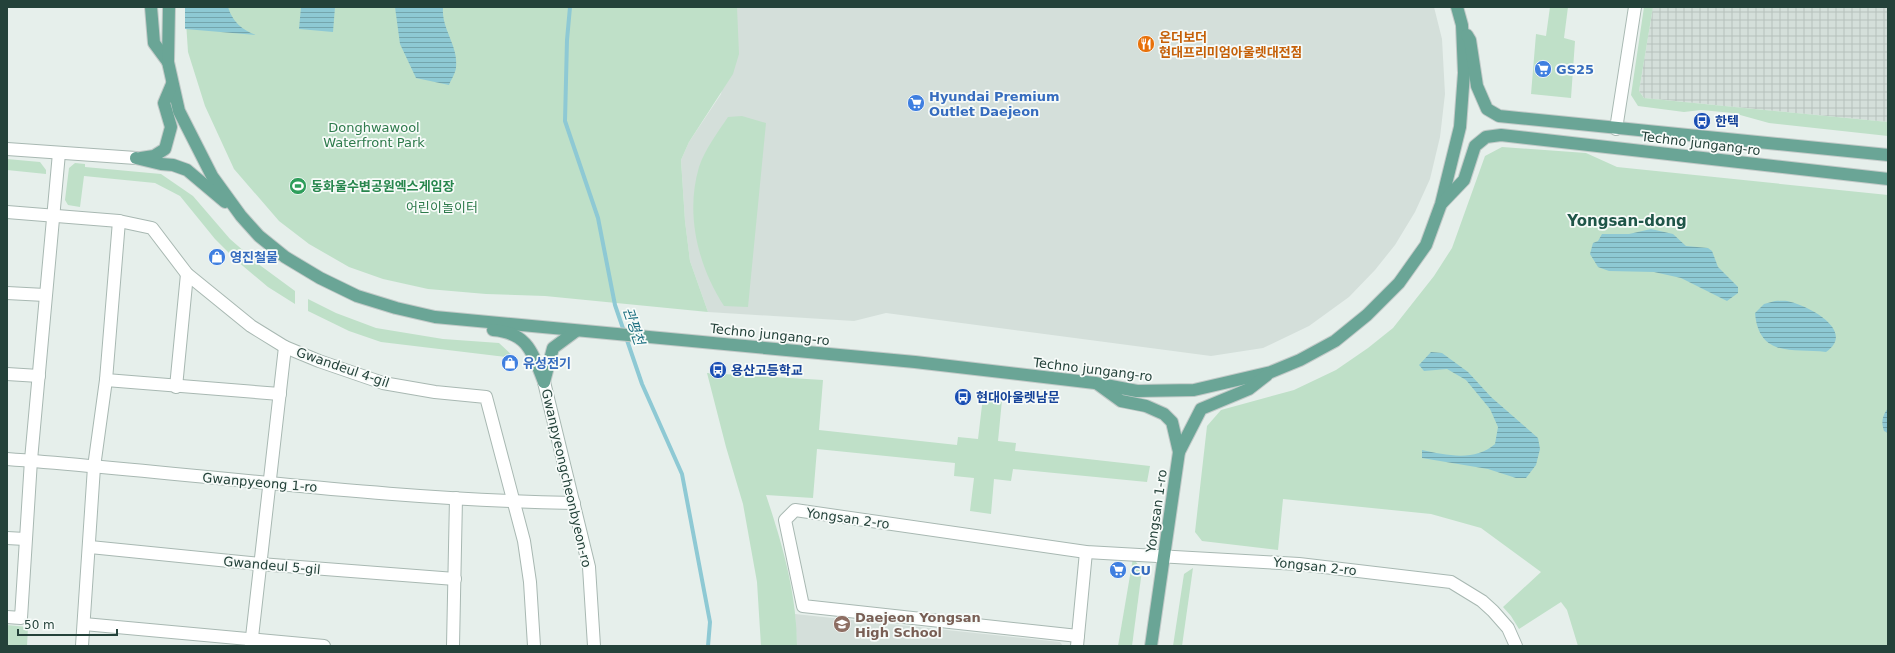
<svg xmlns="http://www.w3.org/2000/svg" width="1895" height="653" font-family="'DejaVu Sans','Noto Sans KR',sans-serif">
	<defs>
		<pattern id="industrial-grid" width="8" height="8" patternUnits="userSpaceOnUse"><rect width="8" height="8" fill="#d4dfda"/><path d="M0 4h8M4 0v8" fill="none" stroke="#b6c1bc"/></pattern>
		<pattern id="water-rules" width="6" height="5" patternUnits="userSpaceOnUse"><rect width="6" height="5" fill="#8ec9d4"/><path d="M0 2.5h6" fill="none" stroke="#74a5ad"/></pattern>
	</defs>
	<rect width="100%" height="100%" fill="#e6efeb"/>
	<g fill="#d4dfda">
		<polygon points="737,7 1434,7 1442,39 1445,94 1440,137 1430,179 1415,212 1395,245 1375,270 1349,297 1309,326 1263,348 1211,356 886,313 854,321 708,312 690,261 685,221 681,160 689,142 721,94"/>
		<polygon points="795,614 1060,642 1063,646 797,646"/>
	</g>
	<polygon fill="url(#industrial-grid)" points="1653,7 1888,7 1888,122 1644,98 1639,91"/>
	<g fill="#bfe0c8">
		<polygon points="185,7 737,7 739,54 733,74 689,142 681,160 685,221 690,261 708,312 545,296 486,294 428,289 383,279 349,267 309,244 279,221 234,169 205,106 188,52"/>
		<polygon points="1550,7 1568,7 1564,38 1575,41 1571,98 1531,94 1536,34 1546,36"/>
		<polygon points="1644,7 1653,7 1639,91 1644,98 1888,122 1888,136 1769,123 1733,113 1701,110 1684,112 1638,106 1631,95"/>
		<path d="M742 116 766 123 748 307 724 306C698 266 685 214 699 167 705 149 718 132 728 117Z"/>
		<polygon points="1502,147 1586,153 1617,167 1888,195 1888,646 1578,646 1567,610 1561,602 1519,629 1511,616 1503,607 1541,572 1481,528 1431,514 1283,499 1278,550 1202,541 1195,532 1207,426 1221,410 1294,390 1336,370 1368,348 1393,328 1434,276 1452,248 1485,156"/>
		<polygon points="7,159 40,162 46,170 46,174 7,170"/>
		<polygon points="75,163 85,164 85,167 161,174 193,196 230,239 261,266 295,291 295,304 268,287 237,261 215,239 180,196 155,183 84,176 80,207 68,205 65,200 69,168"/>
		<polygon points="308,299 336,313 376,328 443,339 499,343 515,358 381,342 349,331 308,311"/>
		<path d="M707 373 823 380 819 430 957 445 958 437 978 439 983 397 1002 400 998 441 1016 443 1015 451 1150 466 1147 482 1013 469 1011 481 994 479 991 514 970 511 974 478 954 476 955 463 817 449 813 498 766 495C782 543 797 594 797 646H761L757 582 743 504 726 447Z"/>
		<polygon points="1133,558 1142,570 1132,646 1118,646"/>
		<polygon points="1193,568 1182,646 1173,646 1184,574"/>
		<polygon points="7,625 28,627 27,646 7,646"/>
	</g>
	<g fill="url(#water-rules)">
		<path d="M185 7H228C232 21 242 30 256 35L185 29Z"/>
		<polygon points="301,7 335,7 333,32 299,29"/>
		<path d="M395 7H443C441 29 459 46 456 68 455 74 451 80 449 85L416 78 400 44Z"/>
		<polygon points="1651,229 1673,234 1686,246 1708,248 1712,251 1718,267 1738,287 1738,293 1727,301 1681,278 1654,272 1609,271 1598,267 1590,254 1593,243 1598,241 1602,234 1629,234"/>
		<path d="M1775 301C1780 301 1786 300 1791 302 1810 307 1856 331 1826 352 1795 348 1759 359 1755 313L1764 304Z"/>
		<path d="M1431 352 1442 353 1468 372 1491 397 1538 438 1540 449 1536 465 1526 478H1516L1488 469 1422 458V450C1446 455 1475 462 1495 444L1498 427 1490 409 1466 380 1447 369 1424 371 1419 365Z"/>
		<path d="M1888 408V433L1884 431C1881 422 1882 416 1888 408Z"/>
	</g>
	<g fill="none" stroke-linecap="round" stroke-linejoin="round">
		<polyline stroke="#8ec9d4" stroke-width="4" points="570,7 567,40 565,121 598,218 615,305 642,384 682,474 710,622 708,646"/>
		<defs>
			<g id="minor">
				<polyline points="1616,129 1635,7"/>
				<polyline points="7,149 136,158"/>
				<polyline points="7,212 119,221 152,228 187,274 251,326 285,347 319,361 383,383 435,392 486,397 524,541 530,582 534,646"/>
				<polyline points="7,293 45,295"/>
				<polyline points="7,374 39,376"/>
				<polyline points="106,380 280,394"/>
				<polyline points="544,382 589,567 594,646"/>
				<polyline points="176,387 187,274"/>
				<path d="M7 459C195 473 385 500 574 503"/>
				<polyline points="7,538 25,539"/>
				<polyline points="90,547 260,564 455,579"/>
				<polyline points="7,617 21,618 31,460 59,153"/>
				<polyline points="84,624 324,646"/>
				<polyline points="1078,636 803,606 785,520 795,510 1086,552 1299,564 1451,582 1482,601 1493,611 1508,628 1516,646"/>
				<polyline points="82,646 94,467 106,380 119,221"/>
				<polyline points="251,646 285,347"/>
				<polyline points="453,646 456,498"/>
				<polyline points="1077,646 1086,552"/>
			</g>
			<g id="major">
				<polyline points="151,7 154,43 168,62"/>
				<polyline points="169,7 168,62 179,111 212,176 241,216 259,236 285,257 320,278 357,296 396,308 435,317 915,362 1095,383 1137,391 1194,390 1271,372 1300,360 1335,341 1367,315 1399,283 1426,245 1441,204 1460,127 1464,73 1462,25 1457,7"/>
				<polyline points="1467,35 1470,40 1477,86 1487,109 1499,116 1888,155"/>
				<polyline points="136,158 161,164 173,165 187,170 225,202"/>
				<polyline points="141,158 154,156 165,149 171,127 164,103 172,84"/>
				<polyline points="1442,203 1464,180 1475,146 1486,137 1501,135 1888,179"/>
				<path d="M493 330C528 333 532 352 544 382"/>
				<polyline points="544,382 553,348 576,331"/>
				<polyline points="1099,385 1121,401 1146,406 1164,414 1172,422 1179,452"/>
				<polyline points="1151,646 1179,452 1201,409 1249,389 1267,375"/>
			</g>
		</defs>
		<use href="#minor" stroke="#a8b8b2" stroke-width="14"/>
		<use href="#major" stroke="#c2cac8" stroke-width="14"/>
		<use href="#minor" stroke="#fff" stroke-width="12"/>
		<use href="#major" stroke="#6aa596" stroke-width="12"/>
	</g>
	<defs>
		<symbol id="restaurant-disc" viewBox="-11 -11 22 22"><circle r="9.5" fill="#e8710a" stroke="#f7fbf9"/><path d="M-5-6h1v4h1v-4h1v4h1v-4h1v5L-1.5 .5V6h-2V.5L-5-1ZM5-6V6H3V1.5H1.5Q1.5-4 5-6Z" fill="#fff"/></symbol>
		<symbol id="supermarket-disc" viewBox="-11 -11 22 22"><circle r="9.5" fill="#3f7fe0" stroke="#f7fbf9"/><path d="M-6-5.5h2.5l.6 2H6L4.5 2H-2.5L-4.4-4H-6ZM-1.5 3.2a1.3 1.3 0 1 0 .1 0ZM3 3.2a1.3 1.3 0 1 0 .1 0Z" fill="#fff"/></symbol>
		<symbol id="bus-disc" viewBox="-11 -11 22 22"><circle r="9.5" fill="#1a4fb4" stroke="#f7fbf9"/><path d="M-5-6H5V4H4V6H2V4H-2V6H-4V4H-5ZM-3.5-4V0h7V-4ZM-3.5 1.2v1.5H-2V1.2ZM2 1.2v1.5H3.5V1.2Z" fill="#fff"/></symbol>
		<symbol id="stadium-disc" viewBox="-11 -11 22 22"><circle r="9.5" fill="#2e9e5b" stroke="#f7fbf9"/><path d="M0-5a6.5 5 0 1 0 0 10a6.5 5 0 1 0 0-10ZM-3.5-1.8h7v3.6h-7Z" fill="#fff"/></symbol>
		<symbol id="shop-disc" viewBox="-11 -11 22 22"><circle r="9.5" fill="#3f7fe0" stroke="#f7fbf9"/><path d="M-5-2.5h2.3a2.7 3.5 0 0 1 5.4 0H5L5.5 6h-11ZM-1.5-2.5h3a1.5 2.3 0 0 0-3 0Z" fill="#fff"/></symbol>
		<symbol id="school-disc" viewBox="-11 -11 22 22"><circle r="9.5" fill="#8d6e63" stroke="#f7fbf9"/><path d="M0-5L7-2L0 1L-7-2ZM-4 1L0 2.5L4 1V4Q0 6-4 4Z" fill="#fff"/></symbol>
	</defs>
	<g fill-rule="evenodd">
		<use href="#restaurant-disc" x="1136" y="34" width="20" height="20"/>
		<use href="#supermarket-disc" x="1533" y="59" width="20" height="20"/>
		<use href="#supermarket-disc" x="906" y="93" width="20" height="20"/>
		<use href="#bus-disc" x="1692" y="111" width="20" height="20"/>
		<use href="#stadium-disc" x="288" y="176" width="20" height="20"/>
		<use href="#shop-disc" x="207" y="247" width="20" height="20"/>
		<use href="#shop-disc" x="500" y="353" width="20" height="20"/>
		<use href="#bus-disc" x="708" y="360" width="20" height="20"/>
		<use href="#bus-disc" x="953" y="387" width="20" height="20"/>
		<use href="#supermarket-disc" x="1108" y="560" width="20" height="20"/>
		<use href="#school-disc" x="832" y="614" width="20" height="20"/>
	</g>
	<g text-anchor="middle" stroke-width="3.5" stroke-linejoin="round" paint-order="stroke">
		<g font-size="13" font-weight="bold" fill="#c56008" stroke="#f7fbf9" text-anchor="start">
			<text x="1159" y="42">온더보더<tspan x="1159" dy="15">현대프리미엄아울렛대전점</tspan></text>
		</g>
		<g font-size="13" font-weight="bold" fill="#366cbe" stroke="#f7fbf9" text-anchor="start">
			<text x="1556" y="74">GS25</text>
			<text x="929" y="101">Hyundai Premium<tspan x="929" dy="15">Outlet Daejeon</tspan></text>
			<text x="230" y="262">영진철물</text>
			<text x="523" y="368">유성전기</text>
			<text x="1131" y="575">CU</text>
		</g>
		<g font-size="13" font-weight="bold" fill="#164399" stroke="#f7fbf9" text-anchor="start">
			<text x="1715" y="126">한텍</text>
			<text x="731" y="375">용산고등학교</text>
			<text x="976" y="402">현대아울렛남문</text>
		</g>
		<g font-size="13" fill="#2d7a4b" stroke="#f7fbf9">
			<text x="374" y="132">Donghwawool<tspan x="374" dy="15">Waterfront Park</tspan></text>
			<text x="442" y="212">어린이놀이터</text>
		</g>
		<g font-size="13" fill="#24423a" stroke="#f7fbf9">
			<text transform="translate(1701 143) rotate(7)" y="5">Techno jungang-ro</text>
			<text transform="translate(770 334) rotate(6)" y="5">Techno jungang-ro</text>
			<text transform="translate(343 367) rotate(19)" y="5">Gwandeul 4-gil</text>
			<text transform="translate(1093 369) rotate(7)" y="5">Techno jungang-ro</text>
			<text transform="translate(567 478) rotate(77)" y="5">Gwanpyeongcheonbyeon-ro</text>
			<text transform="translate(260 482) rotate(5)" y="5">Gwanpyeong 1-ro</text>
			<text transform="translate(1156 511) rotate(-82)" y="5">Yongsan 1-ro</text>
			<text transform="translate(848 518) rotate(8)" y="5">Yongsan 2-ro</text>
			<text transform="translate(272 565) rotate(5)" y="5">Gwandeul 5-gil</text>
			<text transform="translate(1315 566) rotate(6)" y="5">Yongsan 2-ro</text>
		</g>
		<g font-size="13" font-weight="bold" fill="#27864d" stroke="#f7fbf9" text-anchor="start">
			<text x="311" y="191">동화울수변공원엑스게임장</text>
		</g>
		<g font-size="13" font-weight="bold" fill="#785e54" stroke="#f7fbf9" text-anchor="start">
			<text x="855" y="622">Daejeon Yongsan<tspan x="855" dy="15">High School</tspan></text>
		</g>
		<g font-size="14" font-style="italic" fill="#1c6f80" stroke="#f7fbf9">
			<text transform="translate(634 326) rotate(71)" y="5">관평천</text>
		</g>
		<g font-size="15" font-weight="bold" fill="#1f5548" stroke="#f7fbf9">
			<text x="1627" y="226">Yongsan-dong</text>
		</g>
	</g>
	<rect width="1895" height="653" fill="none" stroke="#24423a" stroke-width="16"/>
	<path d="M18 629v6h99v-6" fill="none" stroke="#24423a" stroke-width="2"/>
	<text x="24" y="629" font-size="12" fill="#24423a" stroke="#f7fbf9" stroke-width="3" paint-order="stroke">50 m</text>
</svg>
